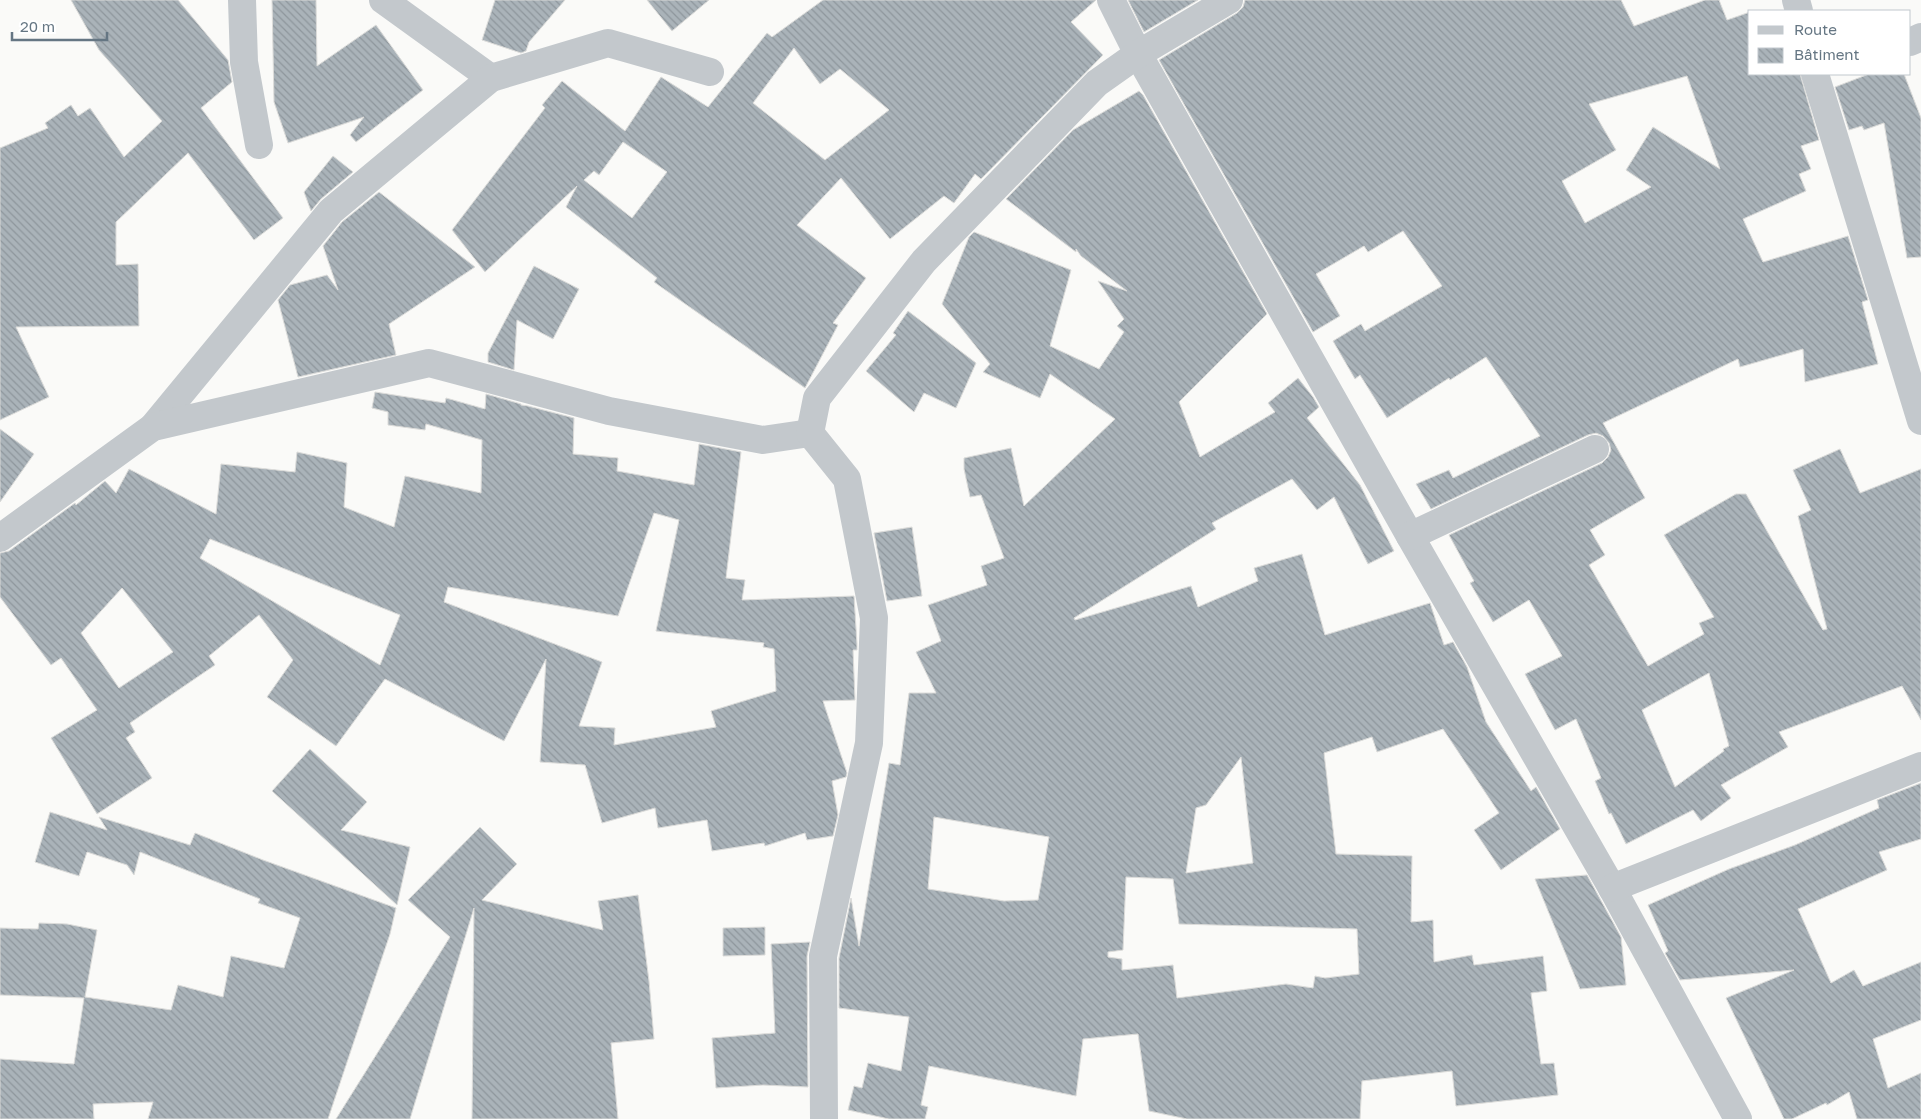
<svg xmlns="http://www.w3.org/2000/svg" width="1921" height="1119" font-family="'Golos Text',sans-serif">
	<defs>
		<pattern id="building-back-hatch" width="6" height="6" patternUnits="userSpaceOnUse" patternTransform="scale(1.25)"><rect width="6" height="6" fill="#aab3b9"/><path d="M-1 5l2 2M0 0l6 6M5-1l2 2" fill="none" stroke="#8e969c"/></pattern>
	</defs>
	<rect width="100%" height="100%" fill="#fafaf8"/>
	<g fill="url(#building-back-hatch)" stroke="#dcdcda" fill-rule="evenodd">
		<polygon points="71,0 178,0 228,60 232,82 201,108 283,218 254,240 188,153 116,222 116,265 138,264 139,326 16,327 49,397 0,420 0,148 48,128 45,123 71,105 78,116 90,108 124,157 162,121 99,50"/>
		<polygon points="272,0 316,0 317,66 376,25 423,90 356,142 350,135 364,117 288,143 274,102"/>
		<polygon points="495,0 565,0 529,42 526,51 521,53 482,40"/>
		<polygon points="647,0 709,0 672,31"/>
		<path d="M823 0H1096L1071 22 1103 55 981 179 975 174 954 203 944 196 890 239 841 178 797 225 866 278 833 323 838 325 805 388 654 282 657 278 566 207 577 186 485 272 452 230 545 108 542 105 562 81 625 131 661 77 708 107 767 33 772 37ZM794 48 820 84 840 69 889 110 825 160 753 103ZM623 142 667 172 632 218 584 180 594 171 599 175Z"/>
		<polygon points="1128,0 1198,0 1144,32"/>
		<path d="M1245 0H1621L1634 26 1705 0H1719L1727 20 1750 12V74H1800L1819 140 1801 146 1811 169 1799 174 1806 191 1743 219 1763 262 1848 236 1868 300 1862 302 1878 364 1805 382 1803 349 1740 367 1738 359 1603 423 1645 498 1590 530 1605 555 1589 565 1648 666 1704 634 1699 623 1714 617 1664 535 1736 494H1746L1823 630 1827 629 1798 516 1811 510 1793 470 1840 449 1860 493 1921 469V720L1902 686 1779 732 1788 747 1721 785 1731 798 1701 821 1693 810 1626 844 1611 813 1609 814 1595 781 1601 778 1576 719 1555 730 1525 674 1562 656 1529 600 1493 622 1470 583 1474 581 1449 535 1602 463 1608 457 1611 450 1609 443 1603 436 1596 433 1588 435 1431 509 1416 484 1449 470 1453 478 1540 436 1486 357 1450 380 1449 378 1387 418 1360 375 1355 379 1333 341 1361 324 1365 331 1442 286 1403 231 1368 252 1364 246 1316 274 1340 316 1313 332 1159 60 1237 13 1243 7ZM1687 76 1720 169 1653 127 1626 170 1651 187 1585 223 1562 181 1616 150 1589 104ZM1709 673 1729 746 1723 749 1724 751 1675 787 1642 710Z"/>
		<polygon points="1869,74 1904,74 1921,118 1921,257 1907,258 1884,123 1864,130 1862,126 1849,130 1835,87"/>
		<path d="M1139 91 1143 95 1267 314 1179 402 1200 457 1275 412 1268 403 1298 378 1313 397 1319 407 1307 418 1360 485 1394 551 1368 564 1334 497 1317 510 1292 479 1212 523 1216 529 1074 618 1075 620 1191 586 1198 607 1258 581 1254 568 1302 554 1325 635 1430 603 1444 645 1453 642 1467 667 1486 722 1531 791 1536 787 1560 829 1501 870 1474 830 1499 813 1443 729 1377 752 1372 737 1324 753 1336 854 1412 856 1411 922 1433 920 1434 962 1472 955 1474 965 1543 956 1547 991 1531 993 1541 1064 1554 1063 1558 1095 1456 1106 1452 1071 1362 1081 1360 1119H1187L1149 1111 1138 1034 1083 1039 1076 1096 929 1066 921 1105 928 1107 925 1119H889L848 1110 854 1086 862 1088 868 1063 901 1071 909 1017 839 1008V958L851 898 859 946 889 763 900 765 909 693H936L916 652 941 641 928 605 987 585 981 566 1004 558 981 495 970 497 964 469V458L1011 448 1024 506 1115 419 1050 374 1040 398 983 372 990 364 942 304 969 237 974 232 1071 270 1050 346 1099 369 1124 332 1117 326 1124 319 1098 281 1127 291 1081 256 1076 249V252L1006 199 1073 130ZM1241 757 1253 863 1186 873 1196 808 1206 805ZM934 817 1049 837 1038 900 1004 901 928 889ZM1126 877 1173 879 1179 924 1357 929 1359 974 1325 978 1315 976 1313 988 1286 984 1177 998 1173 965 1122 970V959L1108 957V952L1123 950Z"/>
		<polygon points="333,156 353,172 321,199 311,211 304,192"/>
		<polygon points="379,192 475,267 389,324 396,355 298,377 278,300 290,285 327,275 338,290 323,246 342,222"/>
		<polygon points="534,266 579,289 553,339 517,320 514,370 488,362 488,353"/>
		<polygon points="908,311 976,363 956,408 924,393 914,412 866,371 896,335 893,333"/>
		<path d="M375 392 445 403 446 398 485 409 486 394 521 404V405L528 406 574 418 573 454 618 458 617 471 694 485 699 444 741 452 726 578 745 580 742 600 854 596 857 644V650H853L855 700 823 701 847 773 846 777 832 781 838 815 833 836 807 840 805 833 765 846 764 843 712 851 707 820 658 828 655 808 602 823 585 765 540 762 546 659 504 741 385 679 336 746 267 697 293 660 259 615 209 656 215 665 130 723 135 732 126 738 152 778 97 814 51 738 97 710 61 658 51 665 0 597V553L9 551 75 503 76 505 105 481 116 493 129 469 216 514 221 464 295 472 297 452 347 463 344 507 394 527 405 476 481 493 482 440 426 424 425 430 388 425V412L372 408ZM654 513 679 520 656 631 764 643 763 647 774 649 776 691 711 711 716 727 614 745 615 728 579 726 602 662 444 602 448 587 618 616ZM210 539 400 615 380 665 200 558ZM122 588 173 652 119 688 81 633Z"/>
		<polygon points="0,429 34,454 0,502"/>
		<polygon points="912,527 922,596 887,601 874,533"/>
		<polygon points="310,749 367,802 341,830 410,847 397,905 272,791"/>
		<polygon points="1921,783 1921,839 1879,852 1887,870 1798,909 1831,983 1854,970 1863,986 1921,962 1921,1020 1873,1039 1888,1088 1921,1073 1921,1119 1857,1119 1849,1092 1827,1105 1826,1103 1792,1119 1784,1119 1726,998 1794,970 1680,980 1665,953 1668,951 1648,905 1729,869 1795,845 1879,808 1877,800"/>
		<polygon points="50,812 107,830 99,817 190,845 195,833 263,860 396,908 390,934 328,1119 148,1119 153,1102 93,1104 94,1119 0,1119 0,1059 74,1064 84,998 0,995 0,928 38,929 39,923 67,924 97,930 85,997 171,1010 178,985 223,997 231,956 284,968 300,918 258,903 260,899 140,852 134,875 127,865 87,852 79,876 35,862"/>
		<polygon points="480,827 517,864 482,900 603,930 598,901 638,895 649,981 654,1039 611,1043 618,1119 472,1119 474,908 410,1119 336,1119 450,937 408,900"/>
		<polygon points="1587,875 1621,937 1626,985 1580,989 1535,879"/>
		<polygon points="765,927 765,955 723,956 723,928"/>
		<polygon points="810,942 807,956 808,1087 763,1085 716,1088 712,1038 775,1033 771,944"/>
	</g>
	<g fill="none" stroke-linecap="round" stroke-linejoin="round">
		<g stroke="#c3c8cc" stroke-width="28">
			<polyline points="242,0 244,62 259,145"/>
			<polyline points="383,0 491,78"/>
			<polyline points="1111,0 1138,54 1410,536 1612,888 1738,1119"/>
			<polyline points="1796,0 1799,11"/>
			<polyline points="1910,42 1921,37"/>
			<polyline points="1815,74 1921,421"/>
			<polyline points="153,427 331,211 491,78 608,43 710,72"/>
			<polyline points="1410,536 1595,449"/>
			<polyline points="0,538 153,427 429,363 609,411 763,440 810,433"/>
			<polyline points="1612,888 1921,766"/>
			<polyline points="824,1119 823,956 869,743 874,618 847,479 810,433 817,398 924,261 1097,83 1138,54 1229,0"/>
		</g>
	</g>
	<rect x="1748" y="10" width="162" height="65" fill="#ffffff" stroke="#c1c8cd"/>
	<rect x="1758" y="26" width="25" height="8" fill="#c3c8cc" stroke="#c1c8cd"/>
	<text x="1794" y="35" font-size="15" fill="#657683">Route</text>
	<rect x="1758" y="48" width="25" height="15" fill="url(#building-back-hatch)" stroke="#c1c8cd"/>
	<text x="1794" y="60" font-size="15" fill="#657683">Bâtiment</text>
	<path d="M12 32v8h95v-8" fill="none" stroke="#657683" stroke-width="2.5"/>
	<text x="20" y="32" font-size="15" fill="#657683" stroke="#ffffff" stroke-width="4" paint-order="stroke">20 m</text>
</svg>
